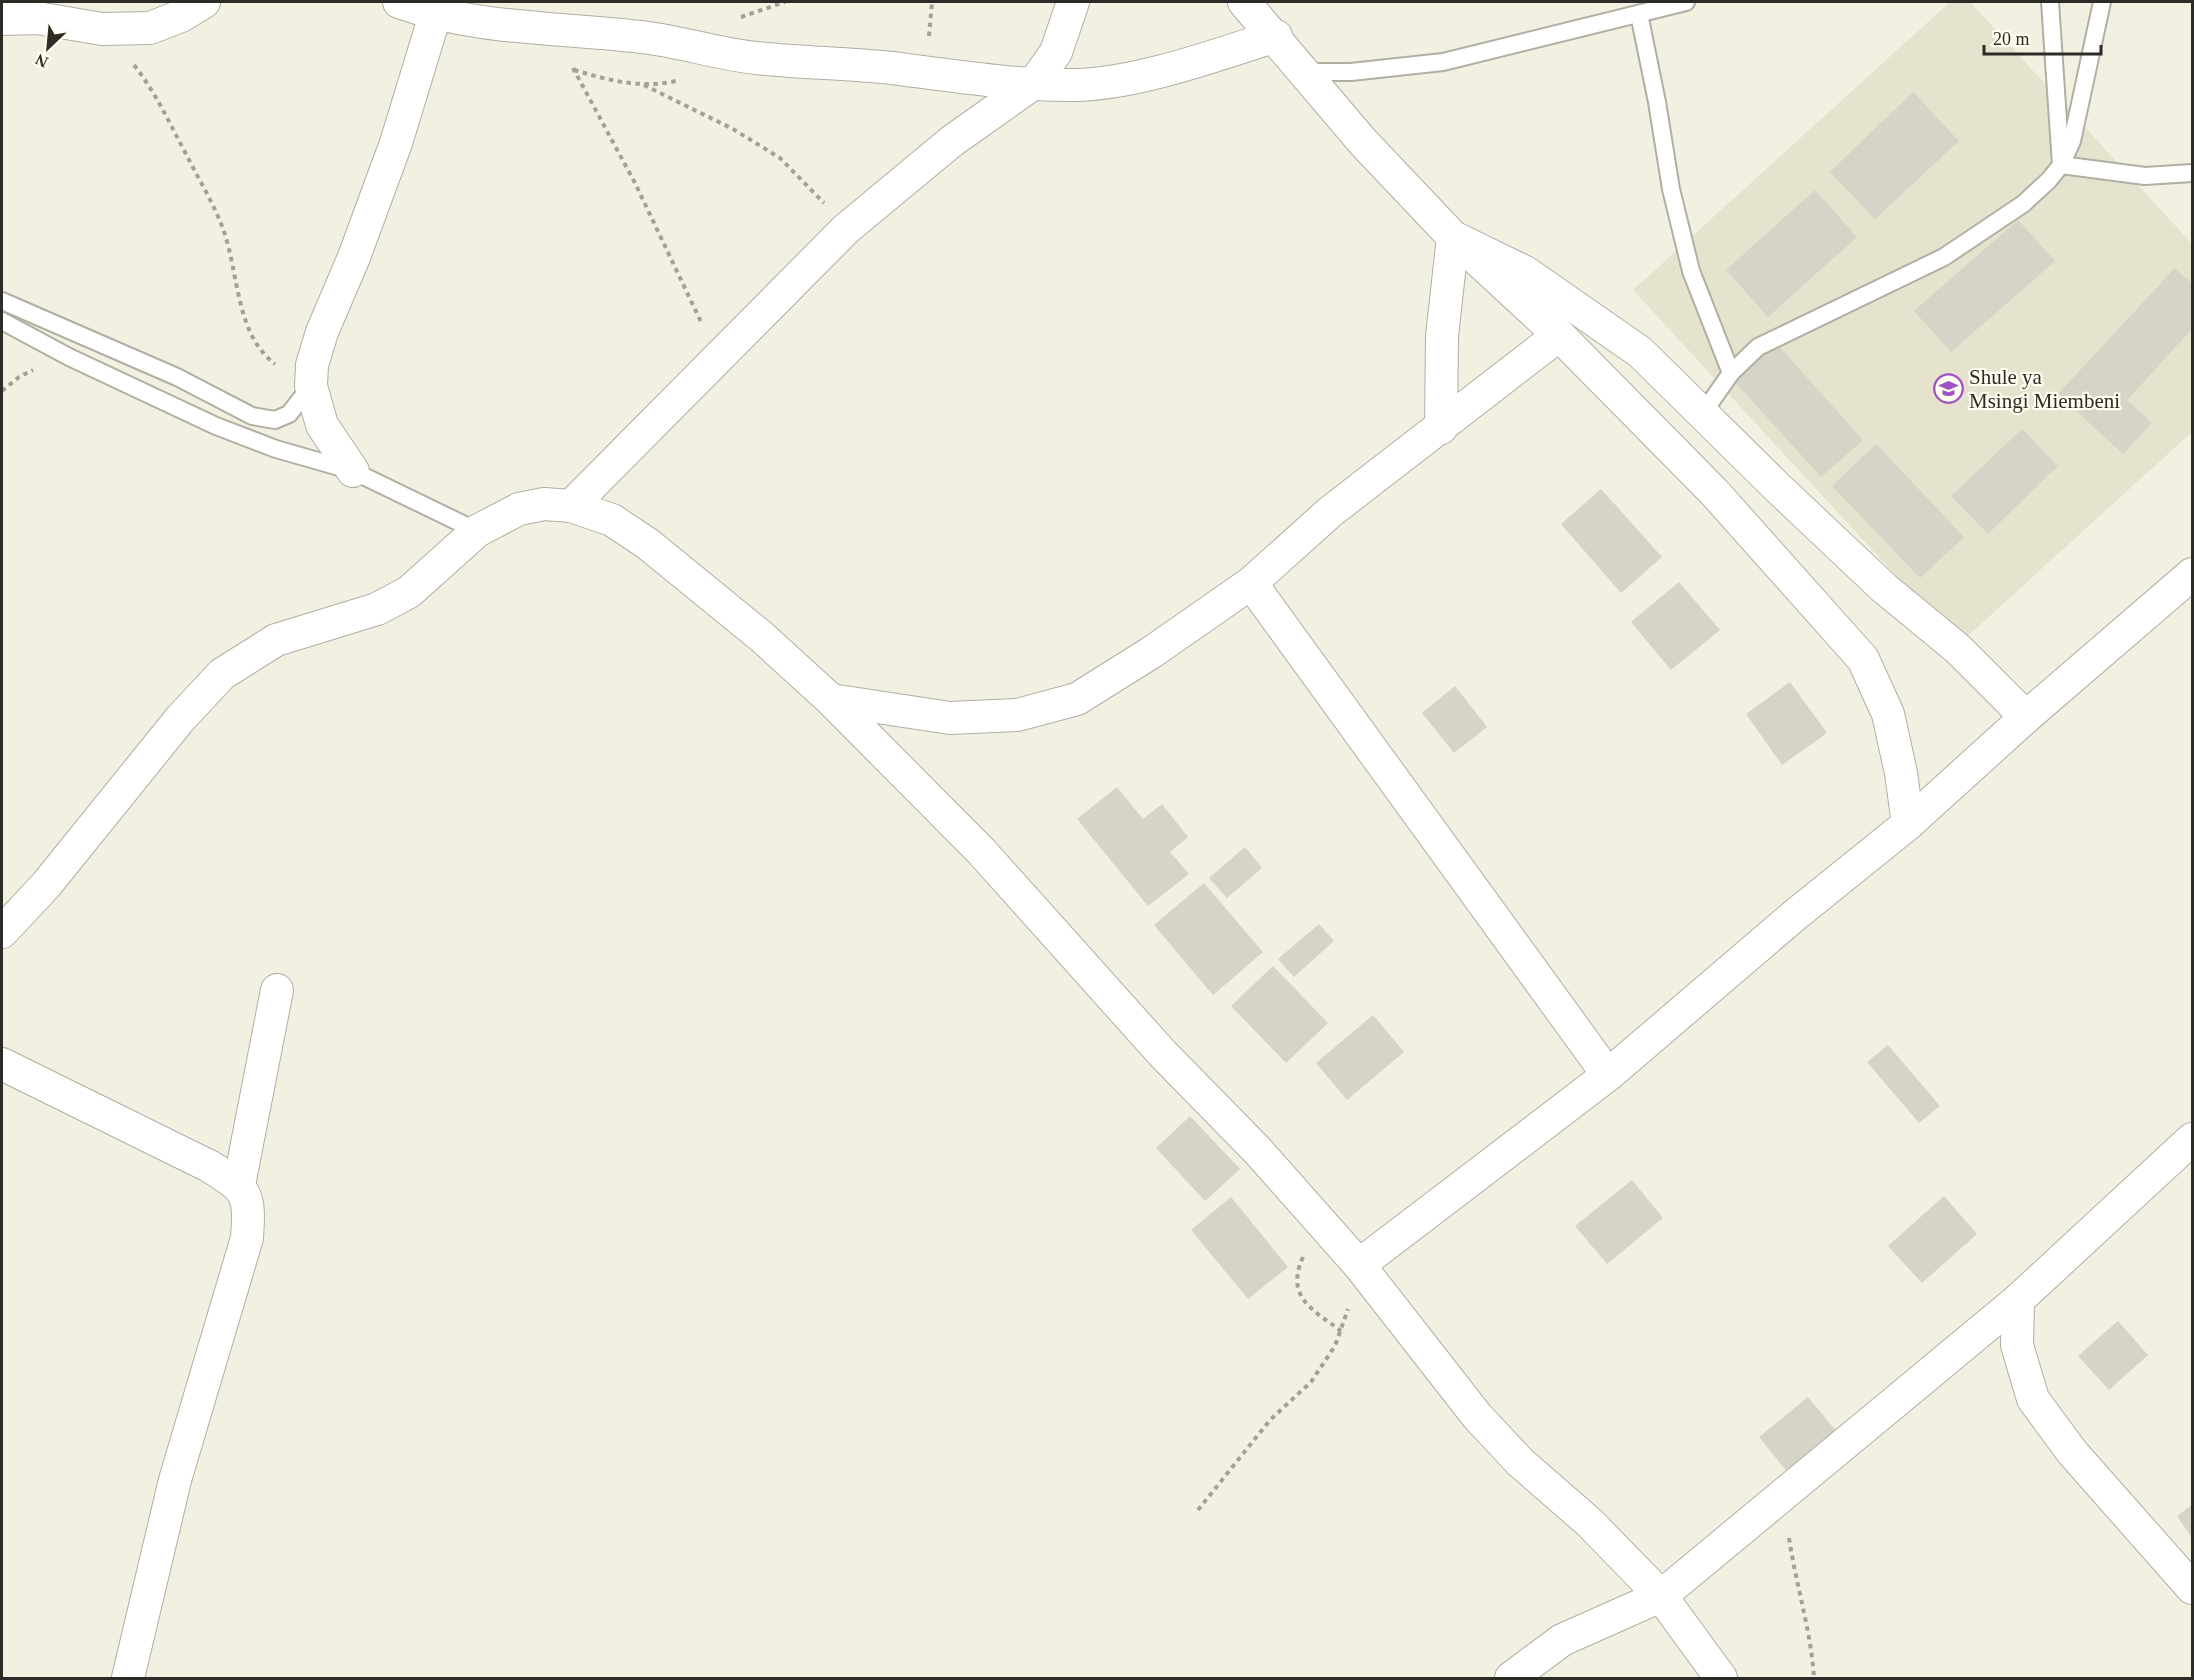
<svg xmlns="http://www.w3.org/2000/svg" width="2194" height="1680" font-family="'Times New Roman',serif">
	<rect width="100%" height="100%" fill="#f1f0e1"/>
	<polygon fill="#e5e3ce" points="1950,2 1970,2 2192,244 2192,432 1959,644 1633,290"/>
	<g fill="#d5d4c6">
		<polygon points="1913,92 1959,141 1875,219 1830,172"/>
		<polygon points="1815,190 1857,237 1768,317 1726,270"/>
		<polygon points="2018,220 2055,261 1951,352 1914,311"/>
		<polygon points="2175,268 2192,284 2192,329 2127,400 2152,423 2123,454 2058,394"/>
		<polygon points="1776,343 1863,440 1821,477 1733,380"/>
		<polygon points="2022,429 2058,466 1988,534 1951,496"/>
		<polygon points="1876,444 1964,537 1920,578 1832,486"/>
		<polygon points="1601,489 1662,557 1621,593 1561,524"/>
		<polygon points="1679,582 1720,630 1671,670 1631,622"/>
		<polygon points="1790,682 1827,733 1782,765 1746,714"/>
		<polygon points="1455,686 1487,727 1454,753 1422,713"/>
		<polygon points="1117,787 1143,819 1162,804 1188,837 1170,852 1189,874 1148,906 1077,819"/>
		<polygon points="1245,847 1262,868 1227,898 1209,878"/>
		<polygon points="1204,883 1263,952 1213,995 1154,925"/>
		<polygon points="1319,924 1334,941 1294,977 1278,959"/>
		<polygon points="1273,966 1328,1023 1286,1063 1231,1006"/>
		<polygon points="1373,1015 1404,1052 1347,1100 1316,1063"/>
		<polygon points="1888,1045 1940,1106 1919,1123 1867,1062"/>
		<polygon points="1190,1116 1240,1169 1205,1201 1156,1148"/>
		<polygon points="1632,1180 1663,1218 1607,1264 1575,1226"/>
		<polygon points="1944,1196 1977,1234 1922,1283 1888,1246"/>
		<polygon points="1231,1197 1288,1267 1248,1299 1191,1230"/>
		<polygon points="2118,1321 2148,1355 2109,1390 2078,1356"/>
		<polygon points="1808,1397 1842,1438 1792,1478 1759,1437"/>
		<polygon points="2192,1505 2192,1538 2177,1516"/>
	</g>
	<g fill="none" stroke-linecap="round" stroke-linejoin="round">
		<defs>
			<g id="service">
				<polyline points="2050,2 2061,165 2145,176 2192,173"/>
				<polyline points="1639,14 1657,102 1671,189 1691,271 1731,373"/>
				<polyline points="1304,72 1351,72 1443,62 1686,2"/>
				<polyline points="2,301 177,377 252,416 275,420 289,414 311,386"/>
				<polyline points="2,321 69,357 216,426 276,449 353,471 477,531"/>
				<polyline points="1703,413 1731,373 1758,347 1944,257 2023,204 2049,180 2061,165 2072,141 2102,2"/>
			</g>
			<g id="minor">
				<path d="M399 2C478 31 566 27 649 38 685 43 720 54 756 58 802 63 847 63 892 68 953 76 1017 86 1078 85 1140 83 1216 55 1276 36"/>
				<polyline points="1244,2 1363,142 1453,237 1559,335 1714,492 1863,659 1888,714 1901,773 1908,824"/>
				<polyline points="2,19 37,18 102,29 150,28 181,16 204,2"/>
				<polyline points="1441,428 1442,336 1453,237 1525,272 1640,352 1777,487 1884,588 1958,649 2026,717"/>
				<polyline points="353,471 322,425 311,386 312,365 322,332 354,257 396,143 439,2"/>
				<polyline points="571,506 846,229 952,141 1034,83 1056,52 1073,2"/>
				<polyline points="1251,583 1608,1075"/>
				<polyline points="831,700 950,718 1017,715 1077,699 1152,652 1251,583 1330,512 1559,335"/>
				<polyline points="2,932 46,885 180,719 222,674 276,640 377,609 409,592 477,531 519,509 544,504 571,506 612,520 648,544 762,637 831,700 981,851 1162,1053 1257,1150 1359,1265 1477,1416 1520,1462 1590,1523 1661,1596 1721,1678"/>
				<path d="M2 1064 209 1166C248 1190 250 1193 247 1238L175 1480 128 1678"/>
				<polyline points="239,1185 277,990"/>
				<polyline points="1359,1265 1608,1075 1795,915 1908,824 2026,717 2192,574"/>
				<polyline points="2018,1300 2017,1345 2033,1399 2072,1452 2192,1588"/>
				<polyline points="1511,1678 1562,1640 1661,1596 2018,1300 2192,1139"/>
			</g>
		</defs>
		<use href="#service" stroke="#b1afa2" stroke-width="20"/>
		<use href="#minor" stroke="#b1afa2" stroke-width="34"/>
		<g stroke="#a2a196" stroke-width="4" stroke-dasharray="4.5 4.5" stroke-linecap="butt">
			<polyline points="741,17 785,2"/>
			<polyline points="929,36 932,2"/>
			<path d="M134 65C156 93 170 124 187 156 199 180 214 204 223 229 239 272 235 334 275 364"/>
			<polyline points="573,68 635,183 702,324"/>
			<path d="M574 70C608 80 640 89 676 81"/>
			<polyline points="644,85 733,129 780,158 824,203"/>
			<polyline points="2,391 19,377 33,370"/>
			<path d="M1303 1257C1285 1297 1312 1309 1341 1331"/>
			<polyline points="1198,1510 1270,1420 1311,1382 1335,1346 1348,1309"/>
			<path d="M1789 1538C1796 1585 1811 1631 1814 1678"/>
		</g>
		<use href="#service" stroke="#fff" stroke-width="16"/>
		<use href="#minor" stroke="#fff" stroke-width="32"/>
	</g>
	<defs>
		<symbol id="school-ring" viewBox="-11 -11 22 22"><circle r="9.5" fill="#fefdef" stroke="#9f52c4" stroke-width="1.5"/><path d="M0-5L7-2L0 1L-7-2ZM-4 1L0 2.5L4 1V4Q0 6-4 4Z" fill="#9f52c4"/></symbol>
	</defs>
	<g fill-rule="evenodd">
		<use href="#school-ring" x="1932" y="372" width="33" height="33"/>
	</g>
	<g text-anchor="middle" stroke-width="4.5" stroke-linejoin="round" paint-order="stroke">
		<g font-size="21" fill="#2c2b26" stroke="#fefdef" text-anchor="start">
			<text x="1969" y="384">Shule ya<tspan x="1969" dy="24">Msingi Miembeni</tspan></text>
		</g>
	</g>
	<rect width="2194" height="1680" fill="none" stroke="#2c2b26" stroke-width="6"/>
	<g transform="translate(48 48) rotate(206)" stroke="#fefdef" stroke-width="4.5" paint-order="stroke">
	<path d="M0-4.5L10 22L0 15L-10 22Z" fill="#2c2b26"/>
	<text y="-9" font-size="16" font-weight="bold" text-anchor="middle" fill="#2c2b26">N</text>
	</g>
	<path d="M1984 45v9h117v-9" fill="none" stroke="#2c2b26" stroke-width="3"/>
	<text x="1993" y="45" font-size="18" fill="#2c2b26" stroke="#fefdef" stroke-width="4.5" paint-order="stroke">20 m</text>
</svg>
